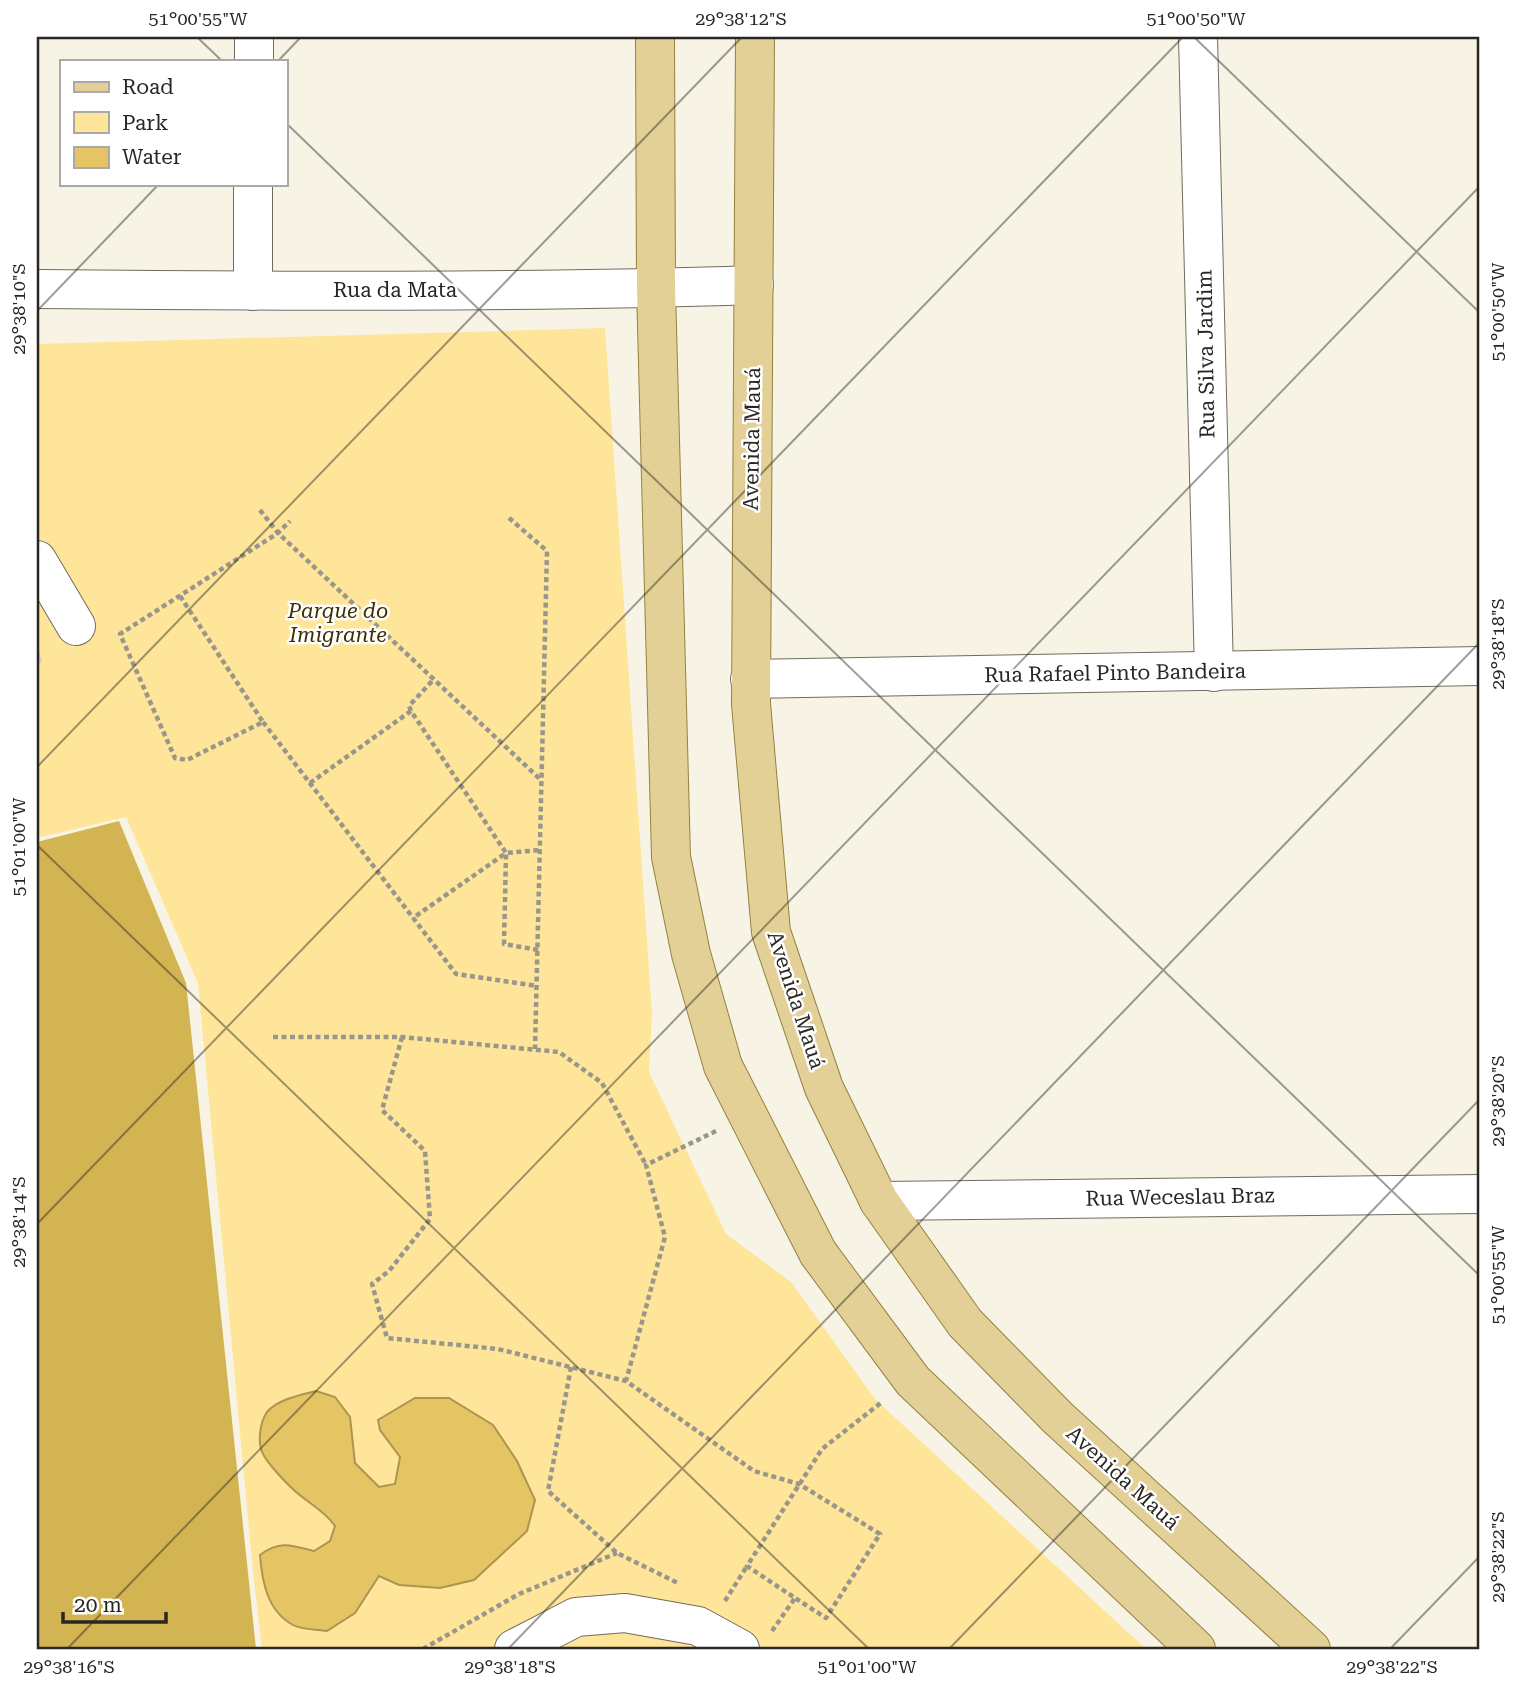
<svg xmlns="http://www.w3.org/2000/svg" width="1517" height="1686" font-family="'Roboto Serif',serif">
	<rect width="100%" height="100%" fill="#f8f4e5"/>
	<polygon fill="#fee59a" points="605,328 652,1014 649,1072 726,1234 791,1282 875,1399 1146,1649 262,1649 253,1572 198,983 126,817 37,838 37,344"/>
	<polygon fill="#d3b452" points="119,821 186,983 256,1649 37,1649 37,842"/>
	<path fill="#e4c463" stroke="#ac9550" stroke-width="2" d="M316 1391 335 1397 350 1417 355 1463 379 1487 395 1484 400 1457 380 1430 378 1420 415 1398H449L493 1425 517 1461 535 1500 527 1531 474 1580 440 1588 399 1585 379 1576 355 1613 327 1631C317 1629 302 1630 293 1625 267 1611 262 1581 260 1555 279 1540 292 1545 314 1551L330 1541 335 1526C325 1511 308 1503 295 1491 286 1483 268 1464 263 1454 257 1443 260 1422 267 1412 278 1399 301 1395 316 1391Z"/>
	<polygon fill="#d1ccbf" points="37,643 42,662 37,663"/>
	<g fill="none" stroke-linecap="round" stroke-linejoin="round">
		<defs>
			<g id="minor">
				<polyline points="1198,37 1214,672"/>
				<polyline points="254,61 254,37"/>
				<path d="M37 289C276 291 515 293 754 285"/>
				<polyline points="253,291 253,184"/>
				<polyline points="37,560 76,626"/>
				<polyline points="750,679 1480,666"/>
				<polyline points="879,1201 1480,1194"/>
				<polyline points="514,1649 576,1617 625,1613 698,1626 740,1649"/>
			</g>
			<g id="major">
				<polyline points="655,37 656,288 671,857 691,954 723,1066 818,1253 913,1381 1196,1649"/>
				<polyline points="755,37 751,704 771,932 824,1088 879,1201 965,1323 1058,1418 1311,1649"/>
			</g>
		</defs>
		<use href="#minor" stroke="#706c5f" stroke-width="40"/>
		<use href="#major" stroke="#958141" stroke-width="40"/>
		<g stroke="#99968b" stroke-width="4.5" stroke-dasharray="5 3.5" stroke-linecap="butt">
			<polyline points="260,510 278,533 541,780"/>
			<polyline points="509,518 547,551 535,1049"/>
			<polyline points="180,596 263,722 187,760 175,758 120,634 278,533 290,521"/>
			<polyline points="411,711 409,706 434,679"/>
			<polyline points="263,722 456,974 537,986"/>
			<polyline points="310,783 411,711 506,853 413,918"/>
			<polyline points="538,950 504,944 506,853 540,850"/>
			<polyline points="273,1037 402,1037 559,1052 602,1083 646,1165"/>
			<polyline points="402,1037 382,1110 425,1151 430,1219 389,1271 372,1284 387,1338 498,1349 626,1381"/>
			<polyline points="716,1131 646,1165 665,1237 626,1381 754,1471 799,1484 880,1534 826,1618 795,1598"/>
			<polyline points="571,1367 548,1491 617,1553 678,1583"/>
			<polyline points="725,1601 747,1566"/>
			<polyline points="772,1631 795,1598 747,1566 822,1449 882,1402"/>
			<polyline points="423,1649 519,1594 617,1553"/>
		</g>
		<use href="#minor" stroke="#fff" stroke-width="38"/>
		<use href="#major" stroke="#e2d097" stroke-width="38"/>
	</g>
	<path fill="none" stroke="#292722" stroke-width="2" stroke-opacity="0.45" d="M197 37 222 61M1194 37 1480 313M278 61 301 37M285 122 1480 1276M37 311 159 184M37 767 742 37M37 845 869 1649M37 1224 1183 37M67 1649 1480 186M508 1649 1480 642M949 1649 1480 1099M1390 1649 1480 1556"/>
	<g text-anchor="middle" stroke-width="5" stroke-linejoin="round" paint-order="stroke">
		<g font-size="21" fill="#292722" stroke="#fff">
			<text x="395" y="297">Rua da Mata</text>
			<text transform="translate(1206 354) rotate(-91)" y="7">Rua Silva Jardim</text>
			<text transform="translate(752 439) rotate(-89)" y="7">Avenida Mauá</text>
			<text transform="translate(1115 673) rotate(-1)" y="7">Rua Rafael Pinto Bandeira</text>
			<text transform="translate(796 1000) rotate(72)" y="7">Avenida Mauá</text>
			<text transform="translate(1180 1197) rotate(-1)" y="7">Rua Weceslau Braz</text>
			<text transform="translate(1123 1478) rotate(42)" y="7">Avenida Mauá</text>
		</g>
		<g font-size="21" font-style="italic" fill="#3c2f03" stroke="#fff">
			<text x="338" y="618">Parque do<tspan x="338" dy="24">Imigrante</tspan></text>
		</g>
	</g>
	<rect width="1517" height="1686" fill="none" stroke="#ffffff" stroke-width="77"/>
	<rect x="60" y="60" width="228" height="126" fill="#ffffff" stroke="#a9a9a7" stroke-width="2"/>
	<rect x="74" y="82" width="35" height="10" fill="#e2d097" stroke="#a9a9a7" stroke-width="2"/>
	<text x="122" y="94" font-size="21" fill="#292722">Road</text>
	<rect x="74" y="112" width="35" height="21" fill="#fee59a" stroke="#a9a9a7" stroke-width="2"/>
	<text x="122" y="130" font-size="21" fill="#292722">Park</text>
	<rect x="74" y="147" width="35" height="21" fill="#e4c463" stroke="#a9a9a7" stroke-width="2"/>
	<text x="122" y="164" font-size="21" fill="#292722">Water</text>
	<path d="M63 1612v10h103v-10" fill="none" stroke="#292722" stroke-width="3.5"/>
	<text x="74" y="1612" font-size="21" fill="#292722" stroke="#ffffff" stroke-width="5" paint-order="stroke">20 m</text>
	<rect x="38" y="38" width="1440" height="1610" fill="none" stroke="#292722" stroke-width="2.5"/>
	<g font-size="18" text-anchor="middle" fill="#292722">
		<text x="198" y="25">51°00'55"W</text>
		<text x="741" y="25">29°38'12"S</text>
		<text x="1196" y="25">51°00'50"W</text>
		<text transform="translate(19 309) rotate(-90)" y="6">29°38'10"S</text>
		<text transform="translate(1498 312) rotate(-90)" y="6">51°00'50"W</text>
		<text transform="translate(1498 644) rotate(-90)" y="6">29°38'18"S</text>
		<text transform="translate(19 847) rotate(-90)" y="6">51°01'00"W</text>
		<text transform="translate(1498 1101) rotate(-90)" y="6">29°38'20"S</text>
		<text transform="translate(19 1222) rotate(-90)" y="6">29°38'14"S</text>
		<text transform="translate(1498 1275) rotate(-90)" y="6">51°00'55"W</text>
		<text transform="translate(1498 1557) rotate(-90)" y="6">29°38'22"S</text>
		<text x="69" y="1673">29°38'16"S</text>
		<text x="510" y="1673">29°38'18"S</text>
		<text x="867" y="1673">51°01'00"W</text>
		<text x="1392" y="1673">29°38'22"S</text>
	</g>
</svg>
